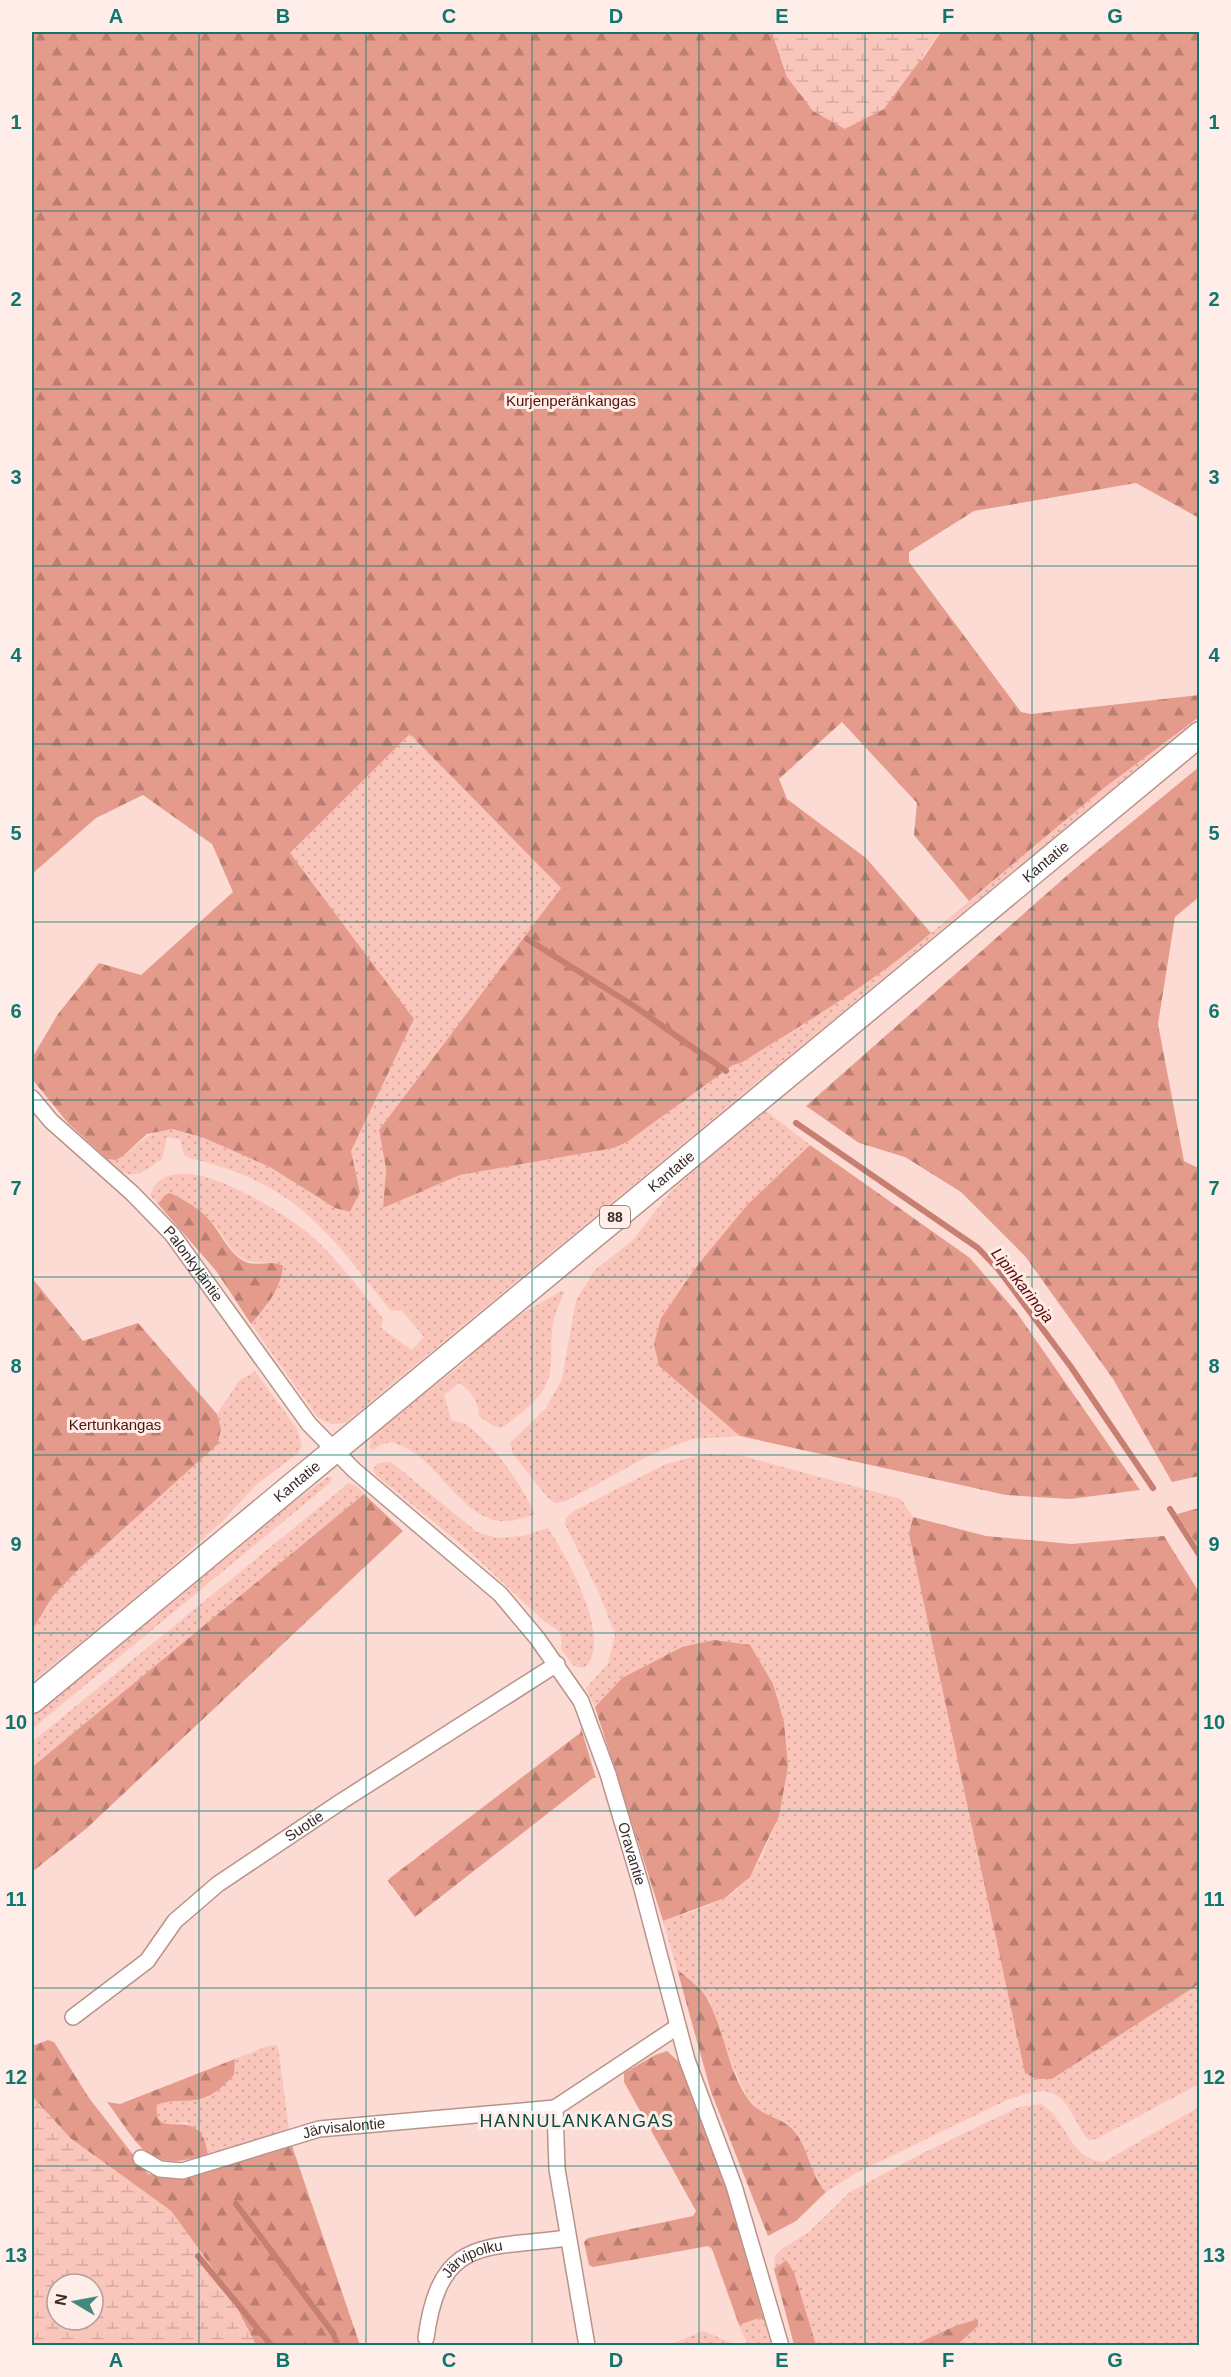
<svg xmlns="http://www.w3.org/2000/svg" width="1231" height="2377" font-family="Helvetica,sans-serif">
	<defs>
		<pattern id="grass-dots" width="8" height="8" patternUnits="userSpaceOnUse" patternTransform="scale(1.5)"><rect width="8" height="8" fill="#fac5ba"/><path d="M2 2h.1M6 6h.1" fill="none" stroke="#d7a9a0" stroke-width="1.8" stroke-linecap="round"/></pattern>
		<pattern id="forest-firs" width="22" height="20" patternUnits="userSpaceOnUse" patternTransform="scale(1.5)"><rect width="22" height="20" fill="#e59b8c"/><path d="M5 1l3.5 6h-7zM16 11l3.5 6h-7z" fill="#bb7f72"/></pattern>
		<pattern id="wetland-marsh" width="20" height="14" patternUnits="userSpaceOnUse" patternTransform="scale(1.5)"><rect width="20" height="14" fill="#fac5ba"/><path d="M1 5h8M5 5V1M11 12h8M15 12V8" fill="none" stroke="#d7a9a0"/></pattern>
	</defs>
	<rect width="100%" height="100%" fill="#fcdbd4"/>
	<g fill="url(#grass-dots)">
		<path d="M1199 717 345 1423 331 1424 318 1418 251 1324 268 1305V1262C230 1266 231 1240 209 1219 195 1206 183 1199 165 1195L158 1204 150 1195C170 1138 281 1211 308 1233 337 1258 360 1290 383 1319L381 1328 412 1350 424 1337 401 1310 391 1311C326 1230 297 1183 189 1158L184 1155 180 1139 167 1137 162 1159C138 1176 130 1183 107 1159 132 1162 142 1125 175 1130 211 1136 251 1155 282 1174 303 1187 326 1206 350 1212L360 1191 351 1151 414 1019 290 853 410 734 561 888 379 1130 386 1169 383 1208 460 1175 614 1148 627 1142 733 1065 741 1063 904 956 1100 791Z"/>
		<polygon points="765,1110 810,1145 748,1204 696,1267 661,1318 659,1366 740,1436 692,1439 650,1455 566,1501 556,1503 548,1498 513,1454 510,1443 546,1408 562,1379 576,1300 595,1270 632,1241 672,1190"/>
		<path d="M561 1291 565 1292C558 1305 553 1318 552 1332 550 1350 554 1370 545 1387 536 1403 516 1418 501 1428L493 1426 479 1416C478 1400 472 1392 459 1383L444 1395 451 1420C456 1422 464 1422 468 1426 496 1448 520 1482 535 1514 521 1519 506 1524 491 1519 452 1505 434 1454 394 1443 386 1441 379 1446 373 1450L369 1447 373 1434 465 1362 478 1346 523 1313Z"/>
		<polygon points="255,1371 297,1429 302,1446 298,1453 256,1485 224,1520 161,1576 32,1682 32,1631 52,1597 221,1428 217,1414 239,1381"/>
		<path d="M706 1454 743 1456 901 1499 913 1517 909 1534 1052 2079 1199 1984V2084L1096 2139 1089 2140C1082 2133 1079 2126 1074 2117 1056 2083 1039 2089 1007 2100L856 2173 826 2192 816 2181 809 2159 791 2128 764 2115 747 2097 727 2053 709 1999 677 1969 663 1921C683 1914 705 1908 724 1898 766 1876 780 1810 788 1767L682 1647 622 1678 595 1707 586 1688 608 1664 615 1634 598 1591 565 1524 566 1518 574 1511 666 1464Z"/>
		<path d="M391 1462 477 1532 496 1538 523 1536 548 1528C566 1556 615 1641 584 1668L574 1666 561 1649C564 1633 559 1630 545 1622L469 1551 376 1475 373 1469 378 1463Z"/>
		<polygon points="327,1477 332,1477 330,1483 32,1729 32,1714 259,1528"/>
		<polygon points="349,1483 358,1487 364,1494 32,1767 32,1742"/>
		<path d="M271 2045 278 2046 289 2129 237 2149 208 2154 207 2146 186 2122C169 2125 154 2127 157 2105L170 2099 182 2100 234 2075 235 2059Z"/>
		<path d="M1041 2104C1068 2120 1069 2160 1104 2162L1199 2107V2345H957L978 2326V2319L955 2326 914 2345H816L794 2272 786 2260 774 2269 775 2256 783 2248 808 2233 850 2192 923 2153 1019 2107Z"/>
		<polygon points="759,2318 764,2320 771,2345 748,2345 739,2325"/>
		<polygon points="703,2331 737,2345 669,2345 672,2344"/>
	</g>
	<g fill="url(#forest-firs)">
		<path d="M32 32H772L787 77 922 60 941 32H1199V518L1136 483 974 511 909 552V562L1021 712 1031 714 1199 695V717L1100 791 969 901 914 835 917 803 842 722 779 779 787 799 866 858 931 933C873 983 806 1022 741 1063L733 1065 627 1142 614 1148 460 1175 383 1208 386 1169 379 1130 561 888 410 734 290 853 414 1019 351 1151 360 1192 350 1212 335 1208 270 1167 202 1137 172 1129 147 1134 123 1156 116 1160 107 1159 68 1123 32 1079V1058L58 1014 99 963 141 975 233 892 212 844 143 795 96 818 32 874Z"/>
		<polygon points="1199,767 1199,897 1175,917 1158,1024 1184,1161 1200,1169 1199,1476 1172,1482 1113,1379 1025,1256 961,1192 905,1157 859,1143 806,1106 1071,872"/>
		<polygon points="810,1145 970,1258 1017,1313 1140,1490 1070,1499 1006,1495 740,1436 659,1366 654,1344 661,1318 696,1267 748,1204"/>
		<path d="M170 1193C185 1200 202 1210 212 1223 221 1235 230 1253 242 1260 255 1269 270 1258 283 1266 281 1289 266 1307 251 1324L217 1272 158 1204 165 1195Z"/>
		<polygon points="32,1278 83,1341 138,1323 217,1414 221,1428 218,1444 82,1566 52,1597 32,1631"/>
		<polygon points="364,1494 403,1531 87,1828 32,1872 32,1767"/>
		<polygon points="1199,1508 1200,1508 1199,1548 1177,1514"/>
		<polygon points="913,1517 986,1536 1071,1544 1164,1536 1199,1592 1199,1984 1052,2079 1037,2079 1025,2073 909,1534"/>
		<polygon points="714,1640 750,1645 773,1684 784,1722 788,1767 779,1816 750,1877 725,1898 663,1921 595,1707 622,1678 682,1647"/>
		<polygon points="581,1728 596,1778 593,1778 415,1917 388,1881 390,1878 580,1733"/>
		<path d="M677 1969C687 1978 704 1990 709 2002 724 2032 728 2068 746 2096 759 2117 777 2115 791 2128 809 2145 809 2175 826 2192L796 2221 768 2236 711 2092Z"/>
		<polygon points="48,2040 54,2042 89,2098 148,2174 171,2178 291,2143 360,2345 256,2345 226,2287 171,2211 70,2138 32,2096 32,2046"/>
		<polygon points="667,2051 680,2063 727,2191 764,2320 759,2318 739,2325 712,2249 708,2246 593,2267 589,2265 584,2242 588,2238 693,2216 696,2211 624,2082 624,2073 655,2055"/>
		<path d="M235 2059 234 2075C224 2085 214 2096 199 2099 183 2103 173 2098 157 2105 153 2146 200 2099 208 2154 147 2175 140 2146 107 2102L120 2104Z"/>
		<polygon points="786,2260 794,2272 816,2345 794,2345 774,2269"/>
		<polygon points="978,2319 978,2326 957,2345 914,2345 955,2326"/>
	</g>
	<g fill="url(#wetland-marsh)" fill-rule="evenodd">
		<polygon points="772,32 941,32 884,109 845,129 813,111 787,77"/>
		<path d="M32 2096 70 2138 171 2211 226 2287 256 2345H32ZM57 2284H93V2320H57Z"/>
	</g>
	<g fill="none" stroke-linecap="round" stroke-linejoin="round">
		<g stroke="#c77f71" stroke-width="6">
			<polyline points="527,939 634,1006 726,1071"/>
			<polyline points="796,1123 978,1248 998,1269 1071,1367 1153,1488"/>
			<polyline points="1170,1509 1200,1556"/>
			<polyline points="236,2204 333,2333 338,2346"/>
			<polyline points="198,2256 272,2346"/>
		</g>
		<defs>
			<g id="street">
				<path id="s1" d="M32 1098 51 1121 132 1193 172 1234 309 1424 354 1470 500 1594 537 1638 581 1701 608 1774 641 1885 687 2060 734 2186 781 2346"/>
				<path id="s2" d="M73 2017 147 1961 175 1921 218 1884 342 1801 557 1664"/>
				<path id="s3" d="M141 2158 160 2169 182 2171 319 2129 555 2108"/>
				<path id="s4" d="M426 2338C440 2236 483 2249 568 2238"/>
				<polyline points="587,2346 557,2169 555,2108 677,2027"/>
			</g>
			<g id="primary">
				<path id="s5" d="M32 1701 1200 734"/>
			</g>
		</defs>
		<use href="#street" stroke="#b9938b" stroke-width="18"/>
		<use href="#primary" stroke="#b9938b" stroke-width="27"/>
		<use href="#street" stroke="#fff" stroke-width="15"/>
		<use href="#primary" stroke="#fff" stroke-width="24"/>
	</g>
	<path fill="none" stroke="#0f766e" stroke-width="1.5" stroke-opacity="0.55" d="M199 32V2346M366 32V2346M532 32V2346M699 32V2346M865 32V2346M1032 32V2346M32 211H1200M32 389H1200M32 566H1200M32 744H1200M32 922H1200M32 1100H1200M32 1277H1200M32 1455H1200M32 1633H1200M32 1811H1200M32 1988H1200M32 2166H1200"/>
	<g text-anchor="middle" stroke-width="6" stroke-linejoin="round" paint-order="stroke">
		<rect fill="#feede9" stroke="#766562" stroke-width="1.5" x="600" y="1206" width="30" height="22" rx="4.5"/>
		<g font-size="14" font-weight="bold" fill="#3b2b28">
			<text x="615" y="1222">88</text>
		</g>
		<g font-size="15" fill="#541309" stroke="#feede9">
			<text x="571" y="406">Kurjenperänkangas</text>
			<text x="115" y="1430">Kertunkangas</text>
		</g>
		<g font-size="15" fill="#3b2b28" stroke="#feede9">
			<text dy="5" stroke="none"><textPath href="#s5" startOffset="1316">Kantatie</textPath></text>
			<text dy="5" stroke="none"><textPath href="#s5" startOffset="830">Kantatie</textPath></text>
			<text dy="5" stroke="none"><textPath href="#s1" startOffset="232">Palonkyläntie</textPath></text>
			<text dy="5" stroke="none"><textPath href="#s5" startOffset="344">Kantatie</textPath></text>
			<text dy="5" stroke="none"><textPath href="#s2" startOffset="302">Suotie</textPath></text>
			<text dy="5" stroke="none"><textPath href="#s1" startOffset="981">Oravantie</textPath></text>
			<text dy="5" stroke="none"><textPath href="#s3" startOffset="212">Järvisalontie</textPath></text>
			<text dy="5" stroke="none"><textPath href="#s4" startOffset="99">Järvipolku</textPath></text>
		</g>
		<g font-size="16" font-style="italic" fill="#5e0500" stroke="#feede9">
			<text transform="translate(1023 1285) rotate(52)" y="6">Lipinkarinoja</text>
		</g>
		<g font-size="18" letter-spacing="1.5" fill="#124c44" stroke="#feede9">
			<text x="577" y="2127">HANNULANKANGAS</text>
		</g>
	</g>
	<rect width="1231" height="2377" fill="none" stroke="#feede9" stroke-width="66"/>
	<g transform="translate(75 2302) rotate(280)"><circle r="28" fill="#feede9" stroke="#b09f9c" stroke-width="1.5"/>
	<path d="M0-4.5L10 22L0 15L-10 22Z" fill="#44897e"/>
	<text y="-9" font-size="16" font-weight="bold" text-anchor="middle" fill="#3b2b28">N</text>
	</g>
	<rect x="33" y="33" width="1165" height="2311" fill="none" stroke="#0f766e" stroke-width="2"/>
	<g font-size="20" text-anchor="middle" font-weight="bold" fill="#0f766e">
		<text x="116" y="23">A</text>
		<text x="283" y="23">B</text>
		<text x="449" y="23">C</text>
		<text x="616" y="23">D</text>
		<text x="782" y="23">E</text>
		<text x="948" y="23">F</text>
		<text x="1115" y="23">G</text>
		<text x="16" y="129">1</text>
		<text x="1214" y="129">1</text>
		<text x="16" y="306">2</text>
		<text x="1214" y="306">2</text>
		<text x="16" y="484">3</text>
		<text x="1214" y="484">3</text>
		<text x="16" y="662">4</text>
		<text x="1214" y="662">4</text>
		<text x="16" y="840">5</text>
		<text x="1214" y="840">5</text>
		<text x="16" y="1018">6</text>
		<text x="1214" y="1018">6</text>
		<text x="16" y="1195">7</text>
		<text x="1214" y="1195">7</text>
		<text x="16" y="1373">8</text>
		<text x="1214" y="1373">8</text>
		<text x="16" y="1551">9</text>
		<text x="1214" y="1551">9</text>
		<text x="16" y="1729">10</text>
		<text x="1214" y="1729">10</text>
		<text x="16" y="1906">11</text>
		<text x="1214" y="1906">11</text>
		<text x="16" y="2084">12</text>
		<text x="1214" y="2084">12</text>
		<text x="16" y="2262">13</text>
		<text x="1214" y="2262">13</text>
		<text x="116" y="2367">A</text>
		<text x="283" y="2367">B</text>
		<text x="449" y="2367">C</text>
		<text x="616" y="2367">D</text>
		<text x="782" y="2367">E</text>
		<text x="948" y="2367">F</text>
		<text x="1115" y="2367">G</text>
	</g>
</svg>
